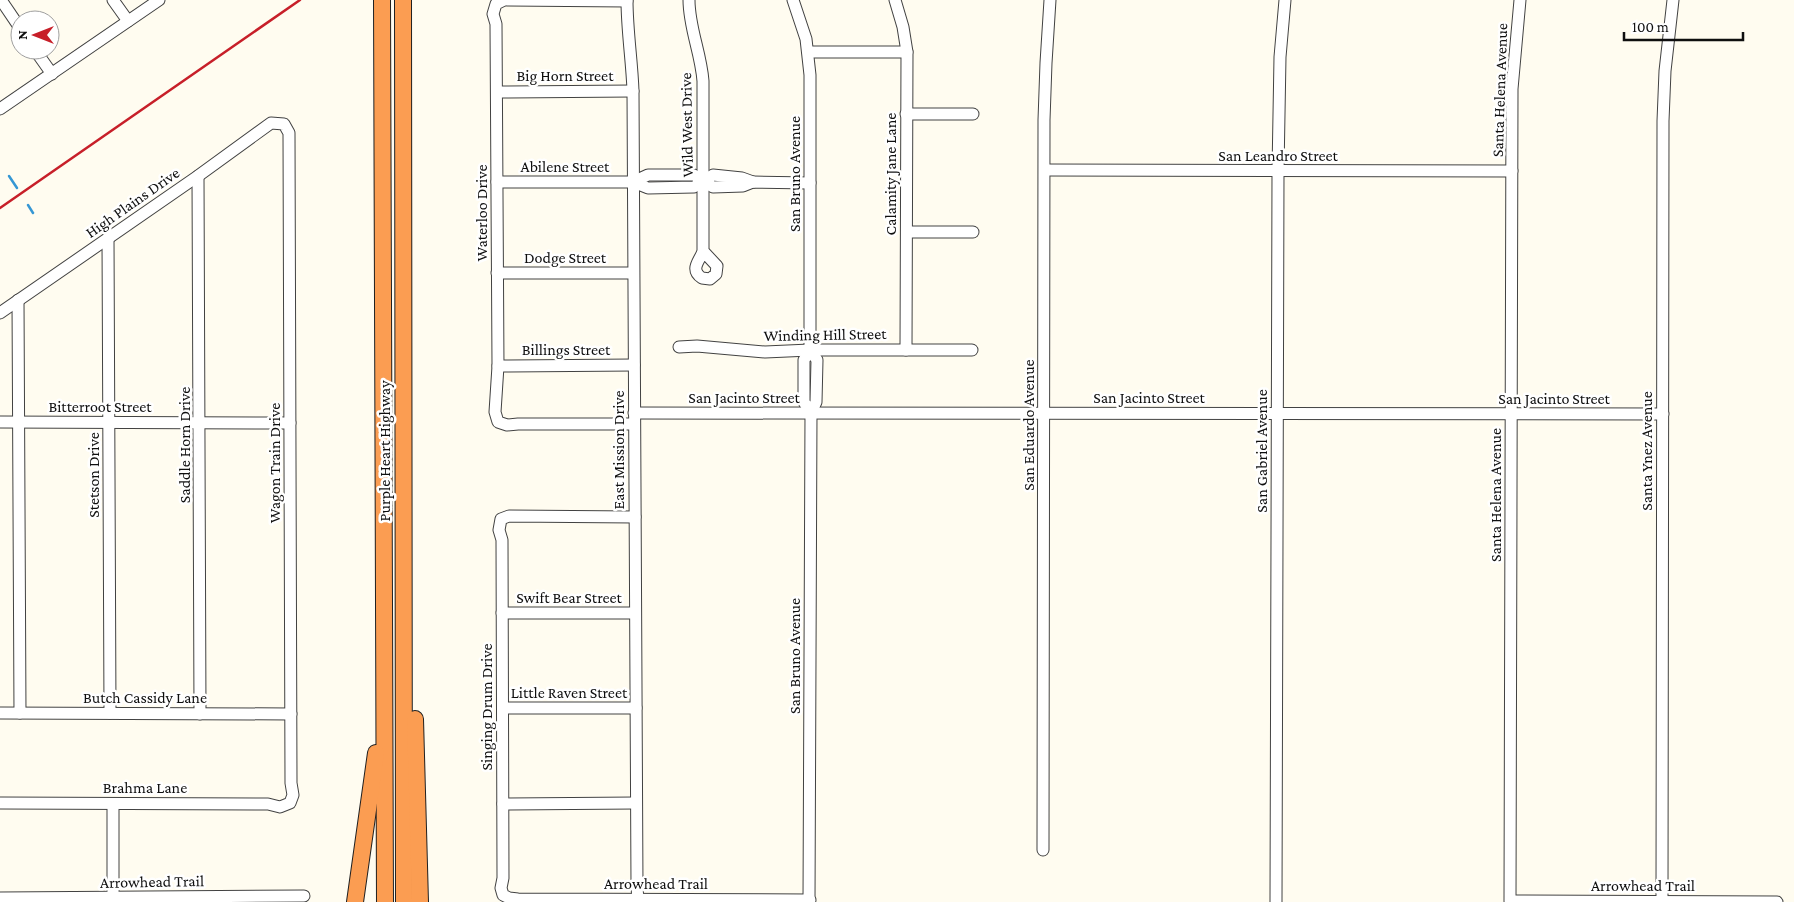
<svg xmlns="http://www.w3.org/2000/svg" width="1794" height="902" font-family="'Crimson Pro',serif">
	<rect width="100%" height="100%" fill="#fffcf0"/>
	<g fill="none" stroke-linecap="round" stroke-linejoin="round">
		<g stroke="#3597d4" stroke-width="2.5">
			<polyline points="9,176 17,188"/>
			<polyline points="28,205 33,213"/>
		</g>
		<defs>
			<g id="minor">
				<polyline points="1,0 20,28"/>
				<polyline points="113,0 128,21"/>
				<polyline points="504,0 496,4 493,14 496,24 498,366 495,412 498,422 507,425 518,424 634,424"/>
				<polyline points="507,0 627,1"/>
				<path d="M627 0C627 31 632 61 633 91L637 886 638 902"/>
				<path d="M689 0C689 28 701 53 703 81V251C700 261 689 269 702 278L710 279 716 274 717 266 703 251"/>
				<polyline points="793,0 806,39 810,75 810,350 804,360 804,402 811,413"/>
				<polyline points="895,0 903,27 907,52 906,350"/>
				<polyline points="1520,0 1512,89 1510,901 1777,902"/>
				<polyline points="35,50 52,74"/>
				<polyline points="808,52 907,52"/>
				<polyline points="497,92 633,91"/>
				<polyline points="0,109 159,0"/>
				<polyline points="906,114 973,114"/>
				<polyline points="1045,170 1512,171"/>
				<polyline points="198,176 200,714"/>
				<polyline points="497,182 633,182 648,188 694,187 703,181 713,187 743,186 753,182 810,183"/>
				<polyline points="633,182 648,175 694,175 703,181 713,175 742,178 753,182"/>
				<polyline points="907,232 973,232"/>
				<polyline points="108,238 110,713"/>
				<polyline points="497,273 633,273"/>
				<polyline points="18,300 20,713"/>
				<polyline points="0,313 198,176 271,123 284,124 289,133 291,783 293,795 290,803 280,807 268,804 0,803"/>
				<polyline points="679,347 697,346 765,352 810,350 972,350"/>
				<polyline points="498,366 634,365"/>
				<polyline points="634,413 1663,414"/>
				<polyline points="0,422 290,423"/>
				<polyline points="635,517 509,516 501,519 499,530 502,540 503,878 501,888 503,895 509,898 518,899 810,900"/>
				<polyline points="502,613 635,613"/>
				<polyline points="503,708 636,708"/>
				<polyline points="0,713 291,714"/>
				<polyline points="503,804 636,803"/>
				<polyline points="1043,850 1044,120 1046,63 1050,0"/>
				<polyline points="0,898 304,896"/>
				<polyline points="113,902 113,804"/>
				<polyline points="809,902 811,413 816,402 817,360 810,350"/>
				<polyline points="1276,902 1278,171 1280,57 1285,0"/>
				<polyline points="1662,902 1663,121 1665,71 1673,0"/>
			</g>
			<g id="highway">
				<polyline points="382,0 385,902"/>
				<polyline points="403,0 404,902"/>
				<polyline points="415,719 420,902"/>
				<polyline points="355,902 376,753"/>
			</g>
		</defs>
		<use href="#minor" stroke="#424242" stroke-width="13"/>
		<use href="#highway" stroke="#202020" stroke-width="18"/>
		<use href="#minor" stroke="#fff" stroke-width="11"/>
		<use href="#highway" stroke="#fb9d52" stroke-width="16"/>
		<polyline stroke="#c71f29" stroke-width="2.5" points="0,208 300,0"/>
	</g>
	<g text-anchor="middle" stroke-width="5" stroke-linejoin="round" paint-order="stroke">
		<g font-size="16" fill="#0f0f0f" stroke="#fff">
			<text x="565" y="81">Big Horn Street</text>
			<text transform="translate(1499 90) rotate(-88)" y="6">Santa Helena Avenue</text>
			<text transform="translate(686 125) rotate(-91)" y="6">Wild West Drive</text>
			<text x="1278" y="161">San Leandro Street</text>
			<text x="565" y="172">Abilene Street</text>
			<text transform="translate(794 174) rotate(-90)" y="6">San Bruno Avenue</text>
			<text transform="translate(890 174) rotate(-90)" y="6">Calamity Jane Lane</text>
			<text transform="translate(132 202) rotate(-35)" y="6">High Plains Drive</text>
			<text transform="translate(481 213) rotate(-90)" y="6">Waterloo Drive</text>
			<text x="565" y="263">Dodge Street</text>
			<text transform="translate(825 334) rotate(-1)" y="6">Winding Hill Street</text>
			<text x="566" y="355">Billings Street</text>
			<text x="744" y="403">San Jacinto Street</text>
			<text x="1149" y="403">San Jacinto Street</text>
			<text x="1554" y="404">San Jacinto Street</text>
			<text x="100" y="412">Bitterroot Street</text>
			<text transform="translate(1028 425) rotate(-90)" y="6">San Eduardo Avenue</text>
			<text transform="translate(184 445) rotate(-90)" y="6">Saddle Horn Drive</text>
			<text transform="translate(618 450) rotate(-90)" y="6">East Mission Drive</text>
			<text transform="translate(384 451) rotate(-90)" y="6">Purple Heart Highway</text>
			<text transform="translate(1261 451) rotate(-90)" y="6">San Gabriel Avenue</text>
			<text transform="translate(1646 451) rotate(-90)" y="6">Santa Ynez Avenue</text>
			<text transform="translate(274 463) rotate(-90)" y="6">Wagon Train Drive</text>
			<text transform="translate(93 475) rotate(-90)" y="6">Stetson Drive</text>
			<text transform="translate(1495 495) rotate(-90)" y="6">Santa Helena Avenue</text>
			<text x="569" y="603">Swift Bear Street</text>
			<text transform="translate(794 656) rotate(-90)" y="6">San Bruno Avenue</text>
			<text x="569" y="698">Little Raven Street</text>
			<text x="145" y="703">Butch Cassidy Lane</text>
			<text transform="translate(486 707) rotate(-90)" y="6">Singing Drum Drive</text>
			<text x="145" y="793">Brahma Lane</text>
			<text transform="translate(152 881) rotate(-1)" y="6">Arrowhead Trail</text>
			<text x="656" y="889">Arrowhead Trail</text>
			<text x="1643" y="891">Arrowhead Trail</text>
		</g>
	</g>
	<g transform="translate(35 35) rotate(270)"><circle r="24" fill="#ffffff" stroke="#9f9f9f"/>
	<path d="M0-4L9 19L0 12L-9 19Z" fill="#c71f29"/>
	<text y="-8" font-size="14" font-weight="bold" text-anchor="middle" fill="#0f0f0f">N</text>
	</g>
	<path d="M1624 32v8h119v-8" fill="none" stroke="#0f0f0f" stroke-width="2.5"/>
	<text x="1632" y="32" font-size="15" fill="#0f0f0f" stroke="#ffffff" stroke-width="4" paint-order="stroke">100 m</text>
</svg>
